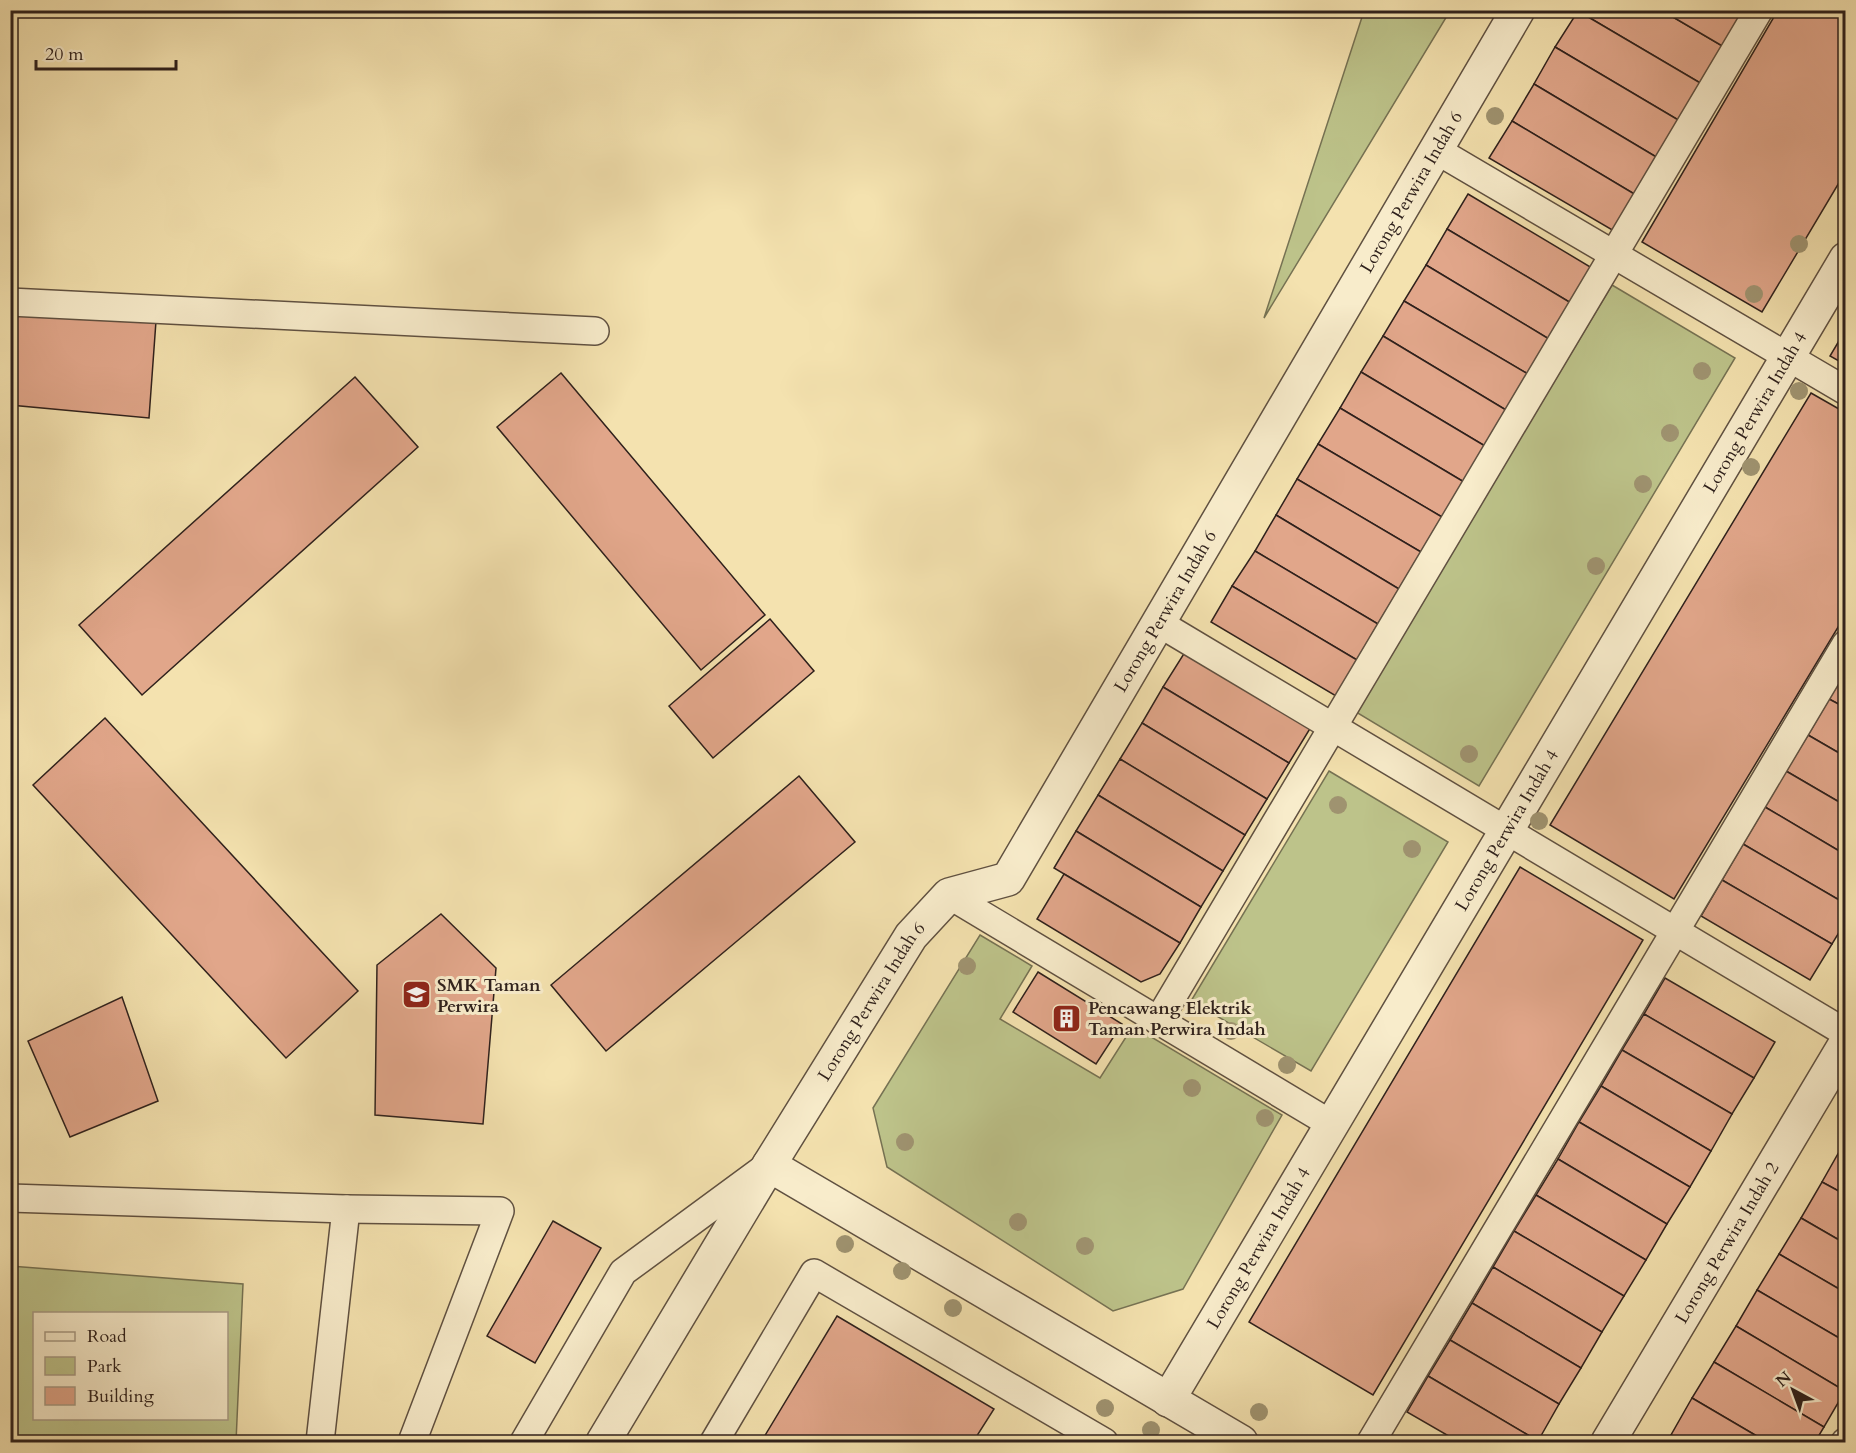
<svg xmlns="http://www.w3.org/2000/svg" width="1856" height="1453" font-family="Cardo,serif">
	<rect width="100%" height="100%" fill="#f4e2af"/>
	<filter id="stains"><feTurbulence type="fractalNoise" baseFrequency=".00333" numOctaves="4"/><feColorMatrix values="0 0 0 0 .2 0 0 0 0 .09 0 0 0 0 .02 0 0 0 .5 -.17"/></filter>
	<radialGradient id="worn" r=".72"><stop offset=".6" stop-color="#630" stop-opacity="0"/><stop offset="1" stop-color="#630" stop-opacity=".3"/></radialGradient>
	<g fill="#bdc38a" stroke="#767253" stroke-width="1.5" fill-rule="evenodd">
		<polygon points="1364,11 1450,11 1264,318"/>
		<polygon points="1612,285 1735,358 1479,786 1356,712"/>
		<polygon points="1329,771 1448,842 1311,1071 1191,1001"/>
		<polygon points="980,935 1032,966 1000,1019 1100,1078 1133,1026 1282,1115 1183,1289 1113,1311 887,1167 873,1108"/>
		<path d="M10 1266 243 1284 236 1442H11ZM34 1314H226V1418H34Z"/>
	</g>
	<g fill="#e1a68a" stroke="#2f211c" stroke-width="1.5">
		<polygon points="1661,10 1724,47 1702,84 1578,11"/>
		<polygon points="1661,10 1745,10 1724,47"/>
		<polygon points="1778,10 1846,10 1846,171 1762,312 1642,242"/>
		<polygon points="1578,11 1702,84 1680,121 1555,47"/>
		<polygon points="1555,47 1680,121 1658,158 1534,84"/>
		<polygon points="1534,84 1658,158 1636,195 1512,121"/>
		<polygon points="1512,121 1636,195 1614,231 1489,158"/>
		<polygon points="1468,194 1592,268 1571,303 1447,229"/>
		<polygon points="1447,229 1571,303 1549,339 1426,265"/>
		<polygon points="1426,265 1549,339 1528,374 1404,301"/>
		<polygon points="1404,301 1528,374 1506,410 1383,336"/>
		<polygon points="10,312 156,321 149,418 10,405"/>
		<polygon points="1846,329 1846,365 1830,356"/>
		<polygon points="1383,336 1506,410 1485,446 1361,372"/>
		<polygon points="1361,372 1485,446 1464,482 1340,408"/>
		<polygon points="561,373 765,615 701,670 497,427"/>
		<polygon points="355,377 418,447 142,695 79,625"/>
		<polygon points="1811,393 1846,413 1846,614 1674,899 1550,825"/>
		<polygon points="1340,408 1464,482 1442,517 1318,444"/>
		<polygon points="1318,444 1442,517 1421,552 1297,479"/>
		<polygon points="1297,479 1421,552 1399,589 1276,515"/>
		<polygon points="1276,515 1399,589 1378,624 1255,551"/>
		<polygon points="1255,551 1378,624 1357,660 1232,586"/>
		<polygon points="1232,586 1357,660 1336,696 1211,622"/>
		<polygon points="770,619 814,671 713,758 669,706"/>
		<polygon points="1185,652 1311,727 1289,763 1163,687"/>
		<polygon points="1846,671 1846,708 1829,699"/>
		<polygon points="1163,687 1289,763 1267,799 1142,723"/>
		<polygon points="1829,699 1846,708 1846,757 1808,735"/>
		<polygon points="105,718 358,991 286,1058 33,785"/>
		<polygon points="1142,723 1267,799 1245,835 1120,759"/>
		<polygon points="1808,735 1846,757 1846,806 1786,771"/>
		<polygon points="1120,759 1245,835 1223,871 1098,795"/>
		<polygon points="1786,771 1846,806 1846,855 1765,807"/>
		<polygon points="799,776 855,842 606,1051 551,985"/>
		<polygon points="1098,795 1223,871 1201,907 1076,831"/>
		<polygon points="1765,807 1846,855 1846,904 1743,844"/>
		<polygon points="1076,831 1201,907 1180,943 1054,868"/>
		<polygon points="1743,844 1846,904 1846,921 1832,944 1722,880"/>
		<polygon points="1520,867 1643,940 1373,1395 1249,1322"/>
		<polygon points="1064,874 1180,943 1160,974 1141,982 1037,919"/>
		<polygon points="1722,880 1832,944 1810,980 1701,916"/>
		<polygon points="441,914 496,968 483,1124 375,1115 377,965"/>
		<polygon points="1038,972 1122,1024 1096,1064 1013,1012"/>
		<polygon points="1665,978 1775,1042 1754,1078 1644,1014"/>
		<polygon points="122,997 158,1101 70,1137 28,1041"/>
		<polygon points="1644,1014 1754,1078 1732,1114 1622,1050"/>
		<polygon points="1622,1050 1732,1114 1711,1151 1601,1086"/>
		<polygon points="1601,1086 1711,1151 1690,1187 1579,1122"/>
		<polygon points="1579,1122 1690,1187 1667,1224 1558,1159"/>
		<polygon points="1843,1145 1846,1146 1846,1195 1822,1182"/>
		<polygon points="1558,1159 1667,1224 1646,1260 1536,1195"/>
		<polygon points="1822,1182 1846,1195 1846,1244 1801,1218"/>
		<polygon points="1536,1195 1646,1260 1624,1296 1514,1231"/>
		<polygon points="1801,1218 1846,1244 1846,1293 1779,1254"/>
		<polygon points="553,1221 601,1248 535,1363 487,1336"/>
		<polygon points="1514,1231 1624,1296 1602,1332 1493,1267"/>
		<polygon points="1779,1254 1846,1293 1846,1342 1757,1290"/>
		<polygon points="1493,1267 1602,1332 1581,1368 1472,1303"/>
		<polygon points="1757,1290 1846,1342 1845,1391 1736,1326"/>
		<polygon points="1472,1303 1581,1368 1559,1404 1450,1340"/>
		<polygon points="837,1316 994,1409 973,1442 761,1442"/>
		<polygon points="1736,1326 1845,1391 1824,1427 1714,1362"/>
		<polygon points="1450,1340 1559,1404 1538,1441 1428,1376"/>
		<polygon points="1714,1362 1824,1427 1815,1442 1767,1442 1692,1398"/>
		<polygon points="1428,1376 1538,1441 1537,1442 1459,1442 1407,1412"/>
		<polygon points="1692,1398 1767,1442 1684,1442 1671,1435"/>
		<polygon points="1671,1435 1684,1442 1667,1442"/>
	</g>
	<g fill="none" stroke-linecap="round" stroke-linejoin="round">
		<defs>
			<g id="lane">
				<polyline points="1436,150 1846,391"/>
				<polyline points="10,302 595,331"/>
				<polyline points="1157,622 1846,1033"/>
				<polyline points="949,895 1331,1124"/>
				<polyline points="1158,1021 1759,10"/>
				<polyline points="10,1198 346,1209 500,1211 412,1442"/>
				<polyline points="320,1442 346,1209"/>
				<polyline points="524,1442 623,1272 763,1169"/>
				<polyline points="714,1442 814,1273 1104,1442"/>
				<polyline points="1371,1442 1846,644"/>
				<polyline points="1845,1442 1846,1442"/>
			</g>
			<g id="street">
				<polyline points="769,1165 1241,1442"/>
				<path id="s1" d="M1168 1400 1846 259"/>
				<path id="s2" d="M603 1442 769 1165 911 936 949 895 1008 879 1518 10"/>
				<path id="s3" d="M1608 1442 1846 1043"/>
			</g>
		</defs>
		<use href="#lane" stroke="#605141" stroke-width="30"/>
		<use href="#street" stroke="#605141" stroke-width="36"/>
		<use href="#lane" stroke="#f8eccb" stroke-width="27"/>
		<use href="#street" stroke="#f8eccb" stroke-width="33"/>
	</g>
	<g fill="#9f9370">
		<circle cx="1495" cy="116" r="9"/>
		<circle cx="1799" cy="244" r="9"/>
		<circle cx="1754" cy="294" r="9"/>
		<circle cx="1702" cy="371" r="9"/>
		<circle cx="1799" cy="391" r="9"/>
		<circle cx="1670" cy="433" r="9"/>
		<circle cx="1751" cy="467" r="9"/>
		<circle cx="1643" cy="484" r="9"/>
		<circle cx="1596" cy="566" r="9"/>
		<circle cx="1469" cy="754" r="9"/>
		<circle cx="1338" cy="805" r="9"/>
		<circle cx="1539" cy="821" r="9"/>
		<circle cx="1412" cy="849" r="9"/>
		<circle cx="967" cy="966" r="9"/>
		<circle cx="1231" cy="1031" r="9"/>
		<circle cx="1287" cy="1065" r="9"/>
		<circle cx="1192" cy="1088" r="9"/>
		<circle cx="1265" cy="1118" r="9"/>
		<circle cx="905" cy="1142" r="9"/>
		<circle cx="1018" cy="1222" r="9"/>
		<circle cx="845" cy="1244" r="9"/>
		<circle cx="1085" cy="1246" r="9"/>
		<circle cx="902" cy="1271" r="9"/>
		<circle cx="953" cy="1308" r="9"/>
		<circle cx="1105" cy="1408" r="9"/>
		<circle cx="1259" cy="1412" r="9"/>
		<circle cx="1151" cy="1430" r="9"/>
	</g>
	<defs>
		<symbol id="school-square" viewBox="-11 -11 22 22"><rect x="-9" y="-9" width="18" height="18" rx="4" fill="#8f2418" stroke="#f8eccb"/><path d="M0-5L7-2L0 1L-7-2ZM-4 1L0 2.5L4 1V4Q0 6-4 4Z" fill="#fff"/></symbol>
		<symbol id="building-square" viewBox="-11 -11 22 22"><rect x="-9" y="-9" width="18" height="18" rx="4" fill="#8f2418" stroke="#f8eccb"/><path d="M-4-6H4V6H1V3H-1V6H-4ZM-2.5-4.3h1.7v1.8h-1.7ZM.8-4.3h1.7v1.8H.8ZM-2.5-1h1.7V.8h-1.7ZM.8-1h1.7V.8H.8Z" fill="#fff"/></symbol>
	</defs>
	<g fill-rule="evenodd">
		<use href="#school-square" x="400" y="978" width="33" height="33"/>
		<use href="#building-square" x="1050" y="1002" width="33" height="33"/>
	</g>
	<g text-anchor="middle" stroke-width="6" stroke-linejoin="round" paint-order="stroke">
		<g font-size="18" fill="#2f211c" stroke="#f8eccb">
			<text dy="6" stroke="none"><textPath href="#s2" startOffset="1506">Lorong Perwira Indah 6</textPath></text>
			<text dy="6" stroke="none"><textPath href="#s1" startOffset="1149">Lorong Perwira Indah 4</textPath></text>
			<text dy="6" stroke="none"><textPath href="#s2" startOffset="1020">Lorong Perwira Indah 6</textPath></text>
			<text dy="6" stroke="none"><textPath href="#s1" startOffset="663">Lorong Perwira Indah 4</textPath></text>
			<text dy="6" stroke="none"><textPath href="#s2" startOffset="516">Lorong Perwira Indah 6</textPath></text>
			<text dy="6" stroke="none"><textPath href="#s3" startOffset="232">Lorong Perwira Indah 2</textPath></text>
			<text dy="6" stroke="none"><textPath href="#s1" startOffset="177">Lorong Perwira Indah 4</textPath></text>
		</g>
		<g font-size="18" font-weight="bold" fill="#2f211c" stroke="#f8eccb" text-anchor="start">
			<text x="437" y="991">SMK Taman<tspan x="437" dy="21">Perwira</tspan></text>
			<text x="1088" y="1014">Pencawang Elektrik<tspan x="1088" dy="21">Taman Perwira Indah</tspan></text>
		</g>
	</g>
	<rect width="1856" height="1453" fill="none" stroke="#f4e2af" stroke-width="36"/>
	<rect x="12" y="12" width="1832" height="1429" fill="none" stroke="#2f211c" stroke-width="3"/>
	<rect x="18" y="18" width="1820" height="1417" fill="none" stroke="#2f211c" stroke-width="1.5"/>
	<rect x="33" y="1312" width="195" height="108" fill="#f8eccb" stroke="#a89b85" stroke-width="1.5"/>
	<rect x="45" y="1332" width="30" height="9" fill="#f8eccb" stroke="#a89b85" stroke-width="1.5"/>
	<text x="87" y="1342" font-size="18" fill="#2f211c">Road</text>
	<rect x="45" y="1357" width="30" height="18" fill="#bdc38a" stroke="#a89b85" stroke-width="1.5"/>
	<text x="87" y="1372" font-size="18" fill="#2f211c">Park</text>
	<rect x="45" y="1387" width="30" height="18" fill="#e1a68a" stroke="#a89b85" stroke-width="1.5"/>
	<text x="87" y="1402" font-size="18" fill="#2f211c">Building</text>
	<g transform="translate(1793 1390) rotate(319)" stroke="#f8eccb" stroke-width="4.5" paint-order="stroke">
	<path d="M0-4.5L10 22L0 15L-10 22Z" fill="#2f211c"/>
	<text y="-9" font-size="16" font-weight="bold" text-anchor="middle" fill="#2f211c">N</text>
	</g>
	<path d="M36 60v9h140v-9" fill="none" stroke="#2f211c" stroke-width="3"/>
	<text x="45" y="60" font-size="18" fill="#2f211c" stroke="#f8eccb" stroke-width="4.5" paint-order="stroke">20 m</text>
	<rect width="100%" height="100%" filter="url(#stains)"/>
	<rect width="100%" height="100%" fill="url(#worn)"/>
</svg>
